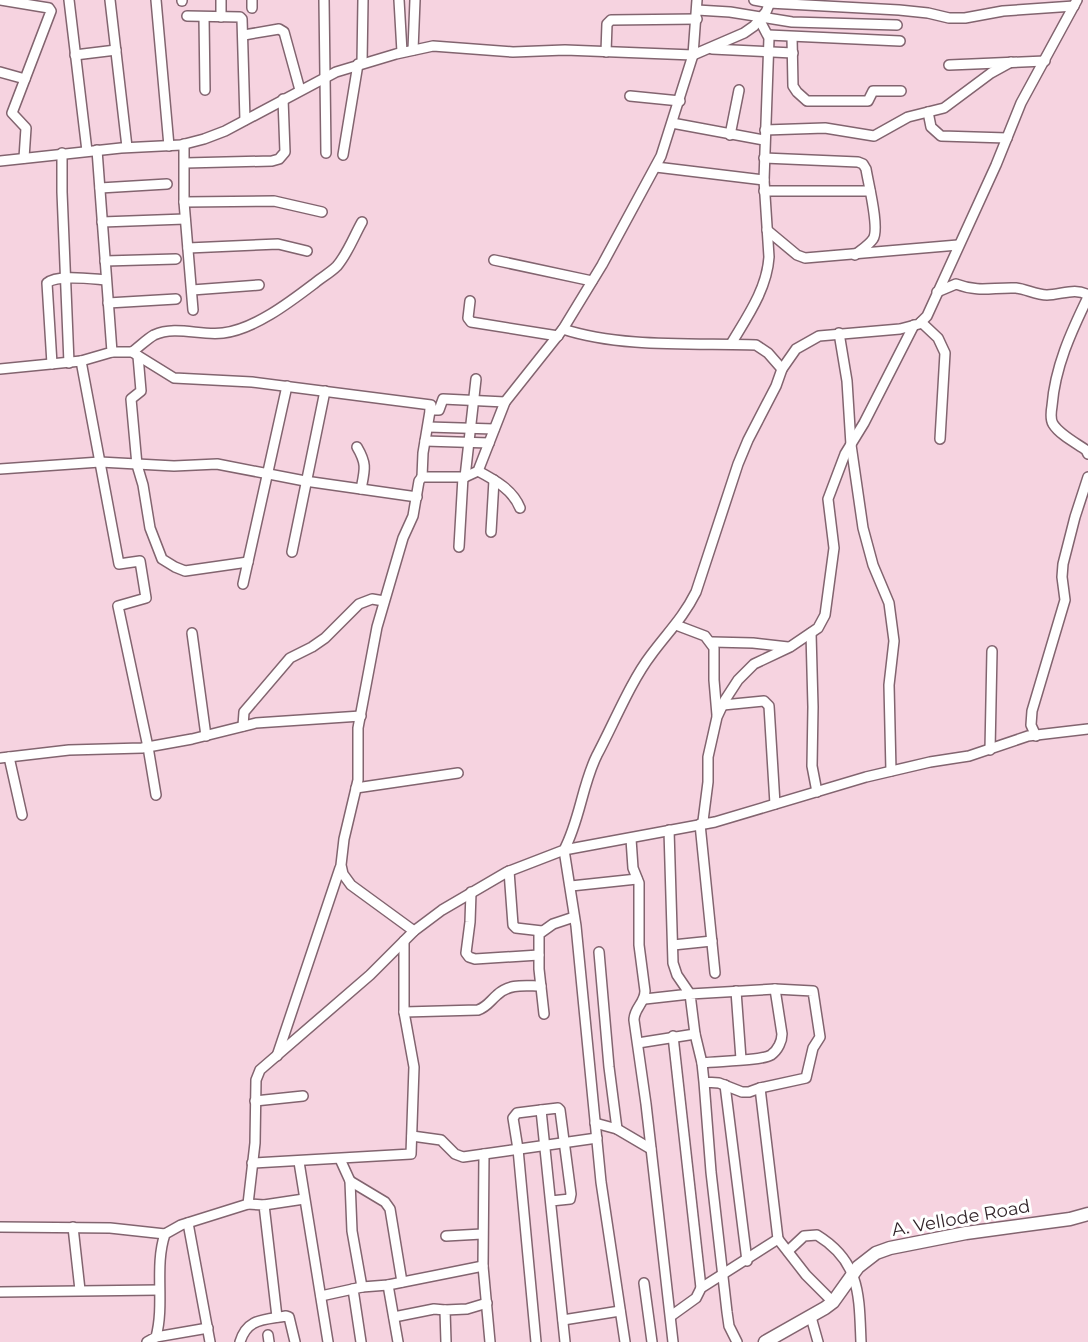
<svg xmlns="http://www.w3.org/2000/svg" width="1088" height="1342" font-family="Montserrat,sans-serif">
	<rect width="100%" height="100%" fill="#f6d3e0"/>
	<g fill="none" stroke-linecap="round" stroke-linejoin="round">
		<defs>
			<g id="minor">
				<polyline points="0,0 49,8 51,11 12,113 26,128 24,158"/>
				<polyline points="69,0 87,151"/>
				<polyline points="110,0 127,147"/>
				<polyline points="156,0 169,146"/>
				<polyline points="182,0 182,1"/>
				<polyline points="221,0 221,17"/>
				<polyline points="324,0 326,153"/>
				<polyline points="399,0 402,52"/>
				<polyline points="754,0 769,3 899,10 928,13 949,18 965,18 1003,11 1074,6"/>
				<polyline points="252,8 252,0"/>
				<polyline points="697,10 730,12 792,22 897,25"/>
				<polyline points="187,16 240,17 242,19 245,120"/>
				<polyline points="204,17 205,90"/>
				<polyline points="244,35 279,29 284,32 300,90"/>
				<polyline points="768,35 900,41"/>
				<polyline points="792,37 793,86 797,92 807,101 868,101 873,91 901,91"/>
				<polyline points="712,49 793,53"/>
				<polyline points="413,50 415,0"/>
				<polyline points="606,52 607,24 611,20 697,19"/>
				<polyline points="75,55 116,50"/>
				<polyline points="362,63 363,0"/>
				<polyline points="949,65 1045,61"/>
				<polyline points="0,72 25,79"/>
				<polyline points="630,96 680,101"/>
				<polyline points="928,112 931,127 941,136 1007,138"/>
				<polyline points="672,123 764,140"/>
				<polyline points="765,130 825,128 874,136 908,117 944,108 991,73 1011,62"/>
				<polyline points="730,135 739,90"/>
				<polyline points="184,144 184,202 193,310"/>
				<polyline points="62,153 62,192 69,363"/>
				<polyline points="343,155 358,64"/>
				<path d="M764 158 858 162 863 164 866 169C868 182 880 229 873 239 869 245 861 250 855 255"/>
				<polyline points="0,161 121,148 181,145 204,139 225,131 336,72 396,54 433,46 513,52 565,50 693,55 744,33 754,26 766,12 771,0"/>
				<polyline points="185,163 272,161 279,159 285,152 283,99"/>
				<polyline points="656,167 764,180"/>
				<polyline points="100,188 167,184"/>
				<polyline points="764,191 870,191"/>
				<polyline points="184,202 274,201 322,212"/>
				<polyline points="102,222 185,219"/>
				<polyline points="767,230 797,255 805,258 958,245"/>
				<polyline points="188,248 278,244 307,251"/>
				<polyline points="494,260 592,281"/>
				<polyline points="105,261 176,259"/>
				<polyline points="192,290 259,285"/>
				<path d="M937 292 956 284C980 293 992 287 1016 288 1026 289 1036 295 1047 295 1061 295 1075 287 1088 295"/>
				<path d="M1088 297C1071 332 1055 367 1052 406 1051 412 1050 419 1053 424 1060 435 1076 443 1086 450L1088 454"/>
				<polyline points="470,301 468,318 471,322 558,336"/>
				<polyline points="108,303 176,299"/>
				<polyline points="921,322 938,338 945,353 940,439"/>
				<path d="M563 329C620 348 695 343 756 345L768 353 782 369"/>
				<polyline points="839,333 847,381 851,445 863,528 873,565 889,603 894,641 889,685 891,771"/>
				<path d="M731 344C747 317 767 289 769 257L764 180 769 38 759 19"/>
				<polyline points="112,352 132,352 174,378 252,382 431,405 423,453 422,477"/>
				<path d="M132 352C139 347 147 339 154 335 176 325 200 336 223 333 255 329 290 302 315 283 322 277 330 273 337 266 348 253 354 236 362 222"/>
				<polyline points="138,356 141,391 131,399 137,465 143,485 150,528 162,559 175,567 185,571 248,562"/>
				<polyline points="81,361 119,564 140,561 146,598 118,606 148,747 156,795"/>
				<path d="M52 364 47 283C57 274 92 279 106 280"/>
				<polyline points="0,369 81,361 112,352 97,150"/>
				<polyline points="430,410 439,410 443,399 505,402"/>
				<polyline points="428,427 494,429"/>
				<polyline points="425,441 489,443"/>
				<path d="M357 447C367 464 365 469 361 489"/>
				<polyline points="0,469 100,462 174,466 217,464 305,481 417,497"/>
				<path d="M478 471C495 480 513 490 520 508"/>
				<polyline points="465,477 476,379"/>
				<polyline points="491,532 494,480"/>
				<polyline points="459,547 463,477"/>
				<polyline points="292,552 325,391"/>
				<polyline points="243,584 287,386"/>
				<polyline points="676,625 705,636 714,648 714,680 717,715"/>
				<polyline points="192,633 206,736"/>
				<polyline points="811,633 813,707 812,766 817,792"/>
				<polyline points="712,642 753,643 788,647"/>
				<polyline points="723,705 764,701 769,706 775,804"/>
				<polyline points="243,726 244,712 290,658 312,647 325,638 359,604 372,599 384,601"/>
				<polyline points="1036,736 1031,725 1032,711 1065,600 1062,577 1063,564 1075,517 1088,477"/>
				<polyline points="990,750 992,651"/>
				<polyline points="9,757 22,815"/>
				<polyline points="0,758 69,750 142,748 192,739 256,723 361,716"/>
				<polyline points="356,788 458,773"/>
				<polyline points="707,823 703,821 708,782 708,757 717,717 725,700 738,680 754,664 790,647 818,628 825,615 834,548 828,499 845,454 864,423 914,325"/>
				<polyline points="700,824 715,973"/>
				<path d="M631 839 633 868 639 883V945L645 991C645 1003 634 1008 634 1020L646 1104 673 1342"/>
				<polyline points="509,871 513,925 516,928 542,931"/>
				<polyline points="571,886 637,879"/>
				<polyline points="471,892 470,922 466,953 469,957 475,959 539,955"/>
				<polyline points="414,931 351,885 343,874 341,865 344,839 358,780 358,728 377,627 403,538 413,516 419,481 422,477 465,477 478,471 505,402 563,329 602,265 661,156 693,55 697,0"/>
				<polyline points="673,945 712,941"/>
				<polyline points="599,952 609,1067 617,1129"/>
				<polyline points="736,991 741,1059"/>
				<polyline points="645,999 690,994 677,975 673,963 669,830"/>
				<path d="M404 1012 478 1010C487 1007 490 1001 497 995 510 983 525 986 541 986"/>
				<polyline points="544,1014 539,969 539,934 553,924 574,917"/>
				<polyline points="673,1036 701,1288"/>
				<polyline points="638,1043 695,1034"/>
				<polyline points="277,1056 340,868"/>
				<path d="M702 1063C716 1061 761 1061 771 1055 778 1050 782 1041 782 1034L775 989"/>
				<polyline points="704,1082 719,1083 742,1092 749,1092 760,1088 806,1078 813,1048 820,1037 813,991 775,989 690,994 695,1034 702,1063 704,1082 711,1172 727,1312 729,1326 737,1342"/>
				<polyline points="725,1085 747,1261"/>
				<polyline points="255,1101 303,1096"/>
				<polyline points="595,1123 617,1129 651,1149"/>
				<polyline points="412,1136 441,1140 455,1154 463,1157 597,1138"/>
				<polyline points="484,1154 483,1266 490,1342"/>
				<polyline points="340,1159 350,1181 352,1231 362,1287 353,1289 361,1342"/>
				<polyline points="299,1162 328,1342"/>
				<polyline points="252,1163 411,1154 414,1067 404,1012 404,941"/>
				<polyline points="350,1181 385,1202 390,1209 402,1282"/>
				<polyline points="551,1201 570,1199 571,1194 560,1110 558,1108 541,1110 565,1342"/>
				<polyline points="248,1204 264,1205 277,1317"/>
				<polyline points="264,1205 304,1199"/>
				<polyline points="188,1223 210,1342"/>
				<polyline points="0,1227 110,1228 165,1234"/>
				<polyline points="73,1227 80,1290"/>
				<polyline points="446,1236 482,1234"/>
				<polyline points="778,1239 806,1275 833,1302"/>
				<path d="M788 1251 804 1236 817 1235C861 1262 859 1296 861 1342"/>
				<polyline points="644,1283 652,1342"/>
				<polyline points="388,1285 398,1342"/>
				<polyline points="362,1287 388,1285 483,1266"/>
				<polyline points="0,1292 159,1290"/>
				<polyline points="321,1296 353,1289"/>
				<polyline points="671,1316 696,1298 701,1288 778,1239 760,1088"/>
				<polyline points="394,1317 434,1309 445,1310"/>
				<polyline points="811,1317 818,1342"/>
				<polyline points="563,1320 620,1311"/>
				<polyline points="268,1335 269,1342"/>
				<polyline points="156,1337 208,1328"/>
				<path d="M147 1342 156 1337C165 1303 154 1267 165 1234L181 1225 248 1204 255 1143 256 1080 260 1070 370 975 414 931 442 910 507 872 564 850C580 820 582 785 597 755 613 725 631 681 651 655 668 632 683 618 696 592L738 464 748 440 776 386 782 369 796 349 819 336 900 329 919 324 927 316 996 165 1021 103 1077 0"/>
				<path d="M240 1342C247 1318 264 1320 286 1316L289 1317 295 1342"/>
				<polyline points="446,1342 445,1310 467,1309 487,1303"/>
				<polyline points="536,1342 518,1149 513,1118 517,1113 541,1110"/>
				<polyline points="625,1342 601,1182 576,926 564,850 715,822 866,777 930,762 969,756 1028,736 1088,729"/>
			</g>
			<polyline id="major" points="765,1342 825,1308 833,1302 858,1267 876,1253 890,1248 966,1233 1070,1219 1088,1214"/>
		</defs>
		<use href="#minor" stroke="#82646f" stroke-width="12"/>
		<use href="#major" stroke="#82646f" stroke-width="15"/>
		<use href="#minor" stroke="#fff" stroke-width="9"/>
		<use href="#major" stroke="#fff" stroke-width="12"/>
	</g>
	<g text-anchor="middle" stroke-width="6" stroke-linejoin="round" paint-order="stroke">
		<g font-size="18" fill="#32252a" stroke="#fff">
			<text transform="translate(961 1218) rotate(-10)" y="6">A. Vellode Road</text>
		</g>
	</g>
</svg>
